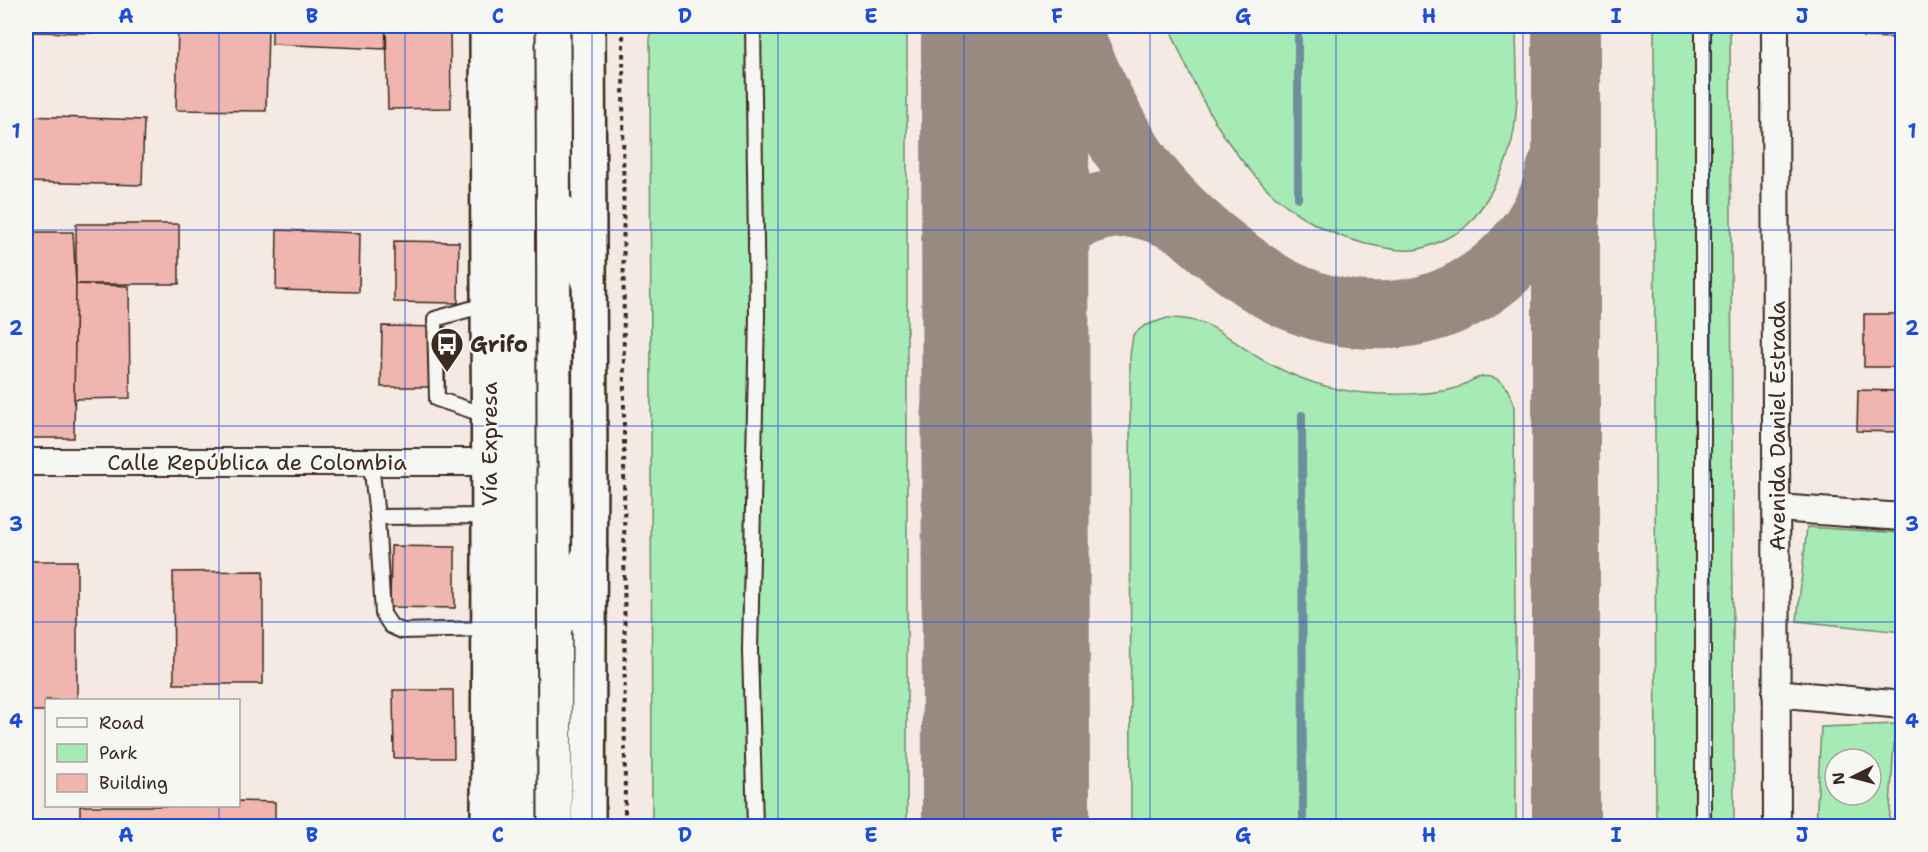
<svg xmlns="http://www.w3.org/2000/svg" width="1928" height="852" font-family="'Shantell Sans',sans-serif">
	<rect width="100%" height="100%" fill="#f5e9e4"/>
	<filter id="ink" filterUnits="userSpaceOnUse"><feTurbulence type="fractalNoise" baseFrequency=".0167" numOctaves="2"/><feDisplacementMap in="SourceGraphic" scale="12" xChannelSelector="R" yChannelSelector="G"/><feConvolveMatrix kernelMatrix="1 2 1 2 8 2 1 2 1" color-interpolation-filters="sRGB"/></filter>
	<g filter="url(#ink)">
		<g fill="#a6eab5" stroke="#708a6a" stroke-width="1.5" fill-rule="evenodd">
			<polygon points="650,26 907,26 907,826 652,826"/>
			<path d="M1169 26H1516C1516 64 1521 115 1509 152 1502 175 1481 214 1463 229 1458 233 1452 235 1447 238 1437 243 1424 249 1413 250 1403 251 1391 249 1381 247 1332 239 1287 213 1254 175 1214 130 1191 80 1169 26Z"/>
			<polygon points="1654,26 1730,26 1734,826 1656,826"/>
			<path d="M1167 318C1213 317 1225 338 1261 359 1294 378 1327 390 1365 393 1388 395 1433 395 1456 388 1467 384 1479 374 1491 377 1505 380 1512 395 1514 408L1516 826H1131L1130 356 1133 335 1144 326Z"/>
			<polygon points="1807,527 1902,533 1902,632 1797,621"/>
			<path d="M1895 724 1889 826H1816L1821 727ZM1835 759H1871V795H1835Z"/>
		</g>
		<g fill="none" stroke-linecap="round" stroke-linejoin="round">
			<g stroke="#6d8e9c" stroke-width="8">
				<polyline points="1298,198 1298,26"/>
				<polyline points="1302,415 1303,826"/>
			</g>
			<g stroke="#988a81" stroke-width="68">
				<path d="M1065 26C1084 70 1104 114 1130 155 1153 190 1182 219 1214 245 1234 261 1254 277 1276 289 1332 319 1399 325 1456 298 1499 278 1532 242 1552 199 1556 189 1558 178 1561 168"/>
				<path d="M1006 336C1009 310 1013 284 1025 260 1044 223 1094 201 1135 204 1153 206 1170 214 1187 222"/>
				<polyline points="1566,826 1566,26"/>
			</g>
			<polyline stroke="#988a81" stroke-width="168" points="1005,26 1006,826"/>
		</g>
		<g fill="#f0b5ae" stroke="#3b2a1e" stroke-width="1.5">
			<polygon points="26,26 92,26 92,33 26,32"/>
			<polygon points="178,26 268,26 266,111 176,110"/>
			<polygon points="272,26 386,26 385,49 272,44"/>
			<polygon points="386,26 450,26 451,108 388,109"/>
			<polygon points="1864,26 1901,26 1900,38 1863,37"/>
			<polygon points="26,116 144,120 142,185 26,182"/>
			<rect x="76" y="224" width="103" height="60"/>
			<polygon points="277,230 360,233 359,292 276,290"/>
			<polygon points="26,232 73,232 76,284 74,438 26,438"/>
			<polygon points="394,241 459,242 458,303 394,302"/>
			<polygon points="76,284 129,286 130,398 74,399"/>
			<rect x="1864" y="314" width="38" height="53"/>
			<polygon points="382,326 446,327 445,387 381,387"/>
			<polygon points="1858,390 1901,391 1899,432 1857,431"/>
			<polygon points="391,546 455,547 455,608 390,607"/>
			<polygon points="26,561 77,561 77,700 46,700 46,711 26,711"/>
			<polygon points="263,571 263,684 174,684 173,572"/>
			<polygon points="393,690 453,690 454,758 394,758"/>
			<polygon points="238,801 275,802 275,826 80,826 80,806 238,806"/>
		</g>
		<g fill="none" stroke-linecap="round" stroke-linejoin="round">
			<defs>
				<g id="service">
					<polyline points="753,26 757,314 750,651 755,826"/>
					<polyline points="1703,26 1703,826"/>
					<polyline points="488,416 437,399 435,319 488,304"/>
					<polyline points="371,463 377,517 383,614 391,626 402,631 488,629"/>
					<polyline points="377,517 489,516"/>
				</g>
				<g id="minor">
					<polyline points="1775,26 1777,826"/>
					<polyline points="26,462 488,462"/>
					<polyline points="1778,508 1902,517"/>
					<polyline points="1776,693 1902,705"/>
				</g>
				<g id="secondary">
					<polyline points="487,26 489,553 488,826"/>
					<polyline points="588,26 590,464 588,826"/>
				</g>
				<g id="primary">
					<polyline points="518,26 520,826"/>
					<polyline points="553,26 555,826"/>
					<polyline points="561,211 589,285"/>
					<polyline points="489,286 509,224"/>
					<polyline points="489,553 513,613"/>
					<polyline points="560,619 590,552"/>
				</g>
			</defs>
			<use href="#service" stroke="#3b2a1e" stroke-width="18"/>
			<use href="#minor" stroke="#3b2a1e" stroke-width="30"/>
			<use href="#secondary" stroke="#3b2a1e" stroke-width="38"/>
			<use href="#primary" stroke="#3b2a1e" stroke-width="38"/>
			<polyline stroke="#3b2a1e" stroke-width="4" stroke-dasharray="4.5 4.5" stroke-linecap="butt" points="623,26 625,826"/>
			<use href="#service" stroke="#f6f6f2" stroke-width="14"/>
			<use href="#minor" stroke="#f6f6f2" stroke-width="26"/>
			<use href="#secondary" stroke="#f6f6f2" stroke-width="33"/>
			<use href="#primary" stroke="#f6f6f2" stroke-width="33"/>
		</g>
	</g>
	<path fill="none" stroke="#1d4ed8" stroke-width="1.5" stroke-opacity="0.55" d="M219 26V700M405 26V826M592 26V826M778 26V826M964 26V826M1150 26V826M1336 26V826M1523 26V826M1709 26V826M26 230H1902M26 426H1902M26 622H1902M219 806V826"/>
	<defs>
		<symbol id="bus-pin" viewBox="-11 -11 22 30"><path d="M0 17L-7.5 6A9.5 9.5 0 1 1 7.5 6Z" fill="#3b2a1e" stroke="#f6f6f2"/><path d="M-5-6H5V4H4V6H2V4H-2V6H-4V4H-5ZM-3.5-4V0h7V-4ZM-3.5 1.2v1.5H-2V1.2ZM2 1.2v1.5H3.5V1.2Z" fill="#fff"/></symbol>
	</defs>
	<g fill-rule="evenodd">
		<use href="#bus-pin" x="428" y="325" width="38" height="52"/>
	</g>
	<g text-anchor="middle" stroke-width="4.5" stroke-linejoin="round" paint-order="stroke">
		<g font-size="22" font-weight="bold" fill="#3b2a1e" stroke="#f6f6f2" text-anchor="start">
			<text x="470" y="352">Grifo</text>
		</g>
		<g font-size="22" fill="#3b2a1e" stroke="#f6f6f2">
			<text transform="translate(1777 426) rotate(-90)" y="8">Avenida Daniel Estrada</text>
			<text transform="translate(489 444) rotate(-90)" y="8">Vía Expresa</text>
			<text x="257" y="470">Calle República de Colombia</text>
		</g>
	</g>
	<rect width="1928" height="852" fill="none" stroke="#f6f6f2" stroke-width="66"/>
	<rect x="45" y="699" width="195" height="108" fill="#f6f6f2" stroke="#aba49d" stroke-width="1.5"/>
	<rect x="57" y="718" width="30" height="9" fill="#f6f6f2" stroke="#aba49d" stroke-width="1.5"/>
	<text x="99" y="729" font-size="18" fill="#3b2a1e">Road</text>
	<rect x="57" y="744" width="30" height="18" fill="#a6eab5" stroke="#aba49d" stroke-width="1.5"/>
	<text x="99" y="759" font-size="18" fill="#3b2a1e">Park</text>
	<rect x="57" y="774" width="30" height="18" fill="#f0b5ae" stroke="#aba49d" stroke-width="1.5"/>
	<text x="99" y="789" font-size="18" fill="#3b2a1e">Building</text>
	<g transform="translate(1853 777) rotate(264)"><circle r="28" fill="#f6f6f2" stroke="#aba49d" stroke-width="1.5"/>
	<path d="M0-4.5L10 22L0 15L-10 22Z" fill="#3b2a1e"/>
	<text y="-9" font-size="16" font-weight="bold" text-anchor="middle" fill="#3b2a1e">N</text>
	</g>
	<rect x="33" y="33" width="1862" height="786" fill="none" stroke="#1d4ed8" stroke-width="2"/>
	<g font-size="20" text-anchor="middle" font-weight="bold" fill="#1d4ed8">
		<text x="126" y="23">A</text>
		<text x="312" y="23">B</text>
		<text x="498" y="23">C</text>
		<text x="685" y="23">D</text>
		<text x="871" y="23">E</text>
		<text x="1057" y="23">F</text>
		<text x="1243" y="23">G</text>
		<text x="1429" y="23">H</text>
		<text x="1616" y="23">I</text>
		<text x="1802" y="23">J</text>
		<text x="16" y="138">1</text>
		<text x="1912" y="138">1</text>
		<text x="16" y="335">2</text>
		<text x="1912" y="335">2</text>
		<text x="16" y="531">3</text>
		<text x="1912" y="531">3</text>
		<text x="16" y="728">4</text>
		<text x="1912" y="728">4</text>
		<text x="126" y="842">A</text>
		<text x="312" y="842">B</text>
		<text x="498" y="842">C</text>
		<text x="685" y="842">D</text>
		<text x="871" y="842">E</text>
		<text x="1057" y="842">F</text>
		<text x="1243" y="842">G</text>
		<text x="1429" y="842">H</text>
		<text x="1616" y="842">I</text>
		<text x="1802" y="842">J</text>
	</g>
</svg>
